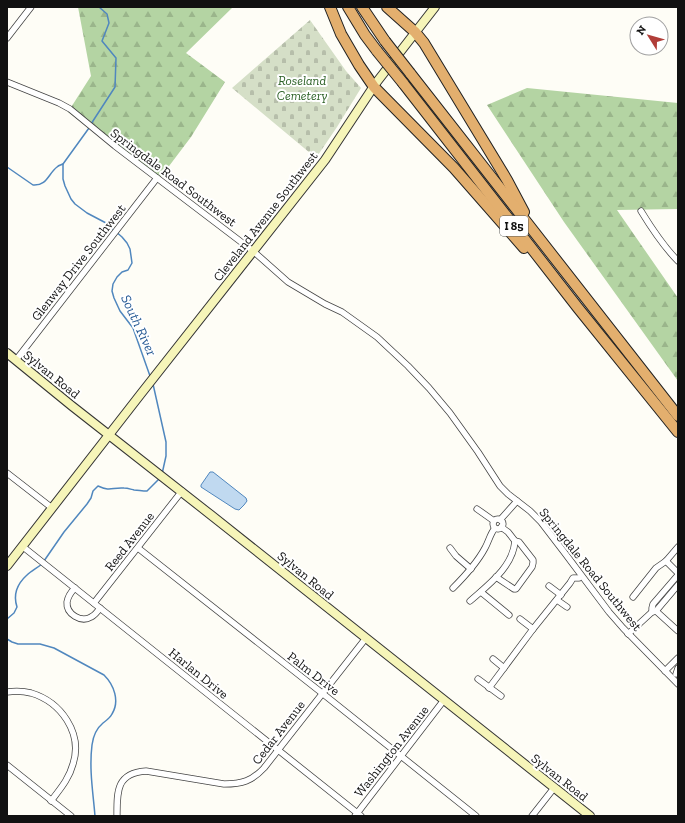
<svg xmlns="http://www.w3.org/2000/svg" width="685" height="823" font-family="'Zilla Slab',serif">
	<defs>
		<pattern id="forest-firs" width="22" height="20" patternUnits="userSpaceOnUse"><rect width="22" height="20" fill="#b4d4a3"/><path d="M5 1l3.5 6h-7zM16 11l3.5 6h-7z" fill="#9ab58b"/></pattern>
		<pattern id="cemetery-stones" width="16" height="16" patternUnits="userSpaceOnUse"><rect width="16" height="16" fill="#d5dfc7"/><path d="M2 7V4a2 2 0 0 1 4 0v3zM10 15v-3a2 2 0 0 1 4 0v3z" fill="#b6beaa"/></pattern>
	</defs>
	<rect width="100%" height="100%" fill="#fefdf6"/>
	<g fill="url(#forest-firs)">
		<polygon points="78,7 233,7 186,53 225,82 191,137 157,182 113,146 68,112 91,76"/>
		<polygon points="527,88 678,103 678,209 617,210 678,298 678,381 564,222 487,105"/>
	</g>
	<polygon fill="url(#cemetery-stones)" points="310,20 346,71 361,88 337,127 316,158 232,88"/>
	<polygon fill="#c0d9f0" stroke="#5087be" points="210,472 213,472 246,498 247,501 244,505 239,510 235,509 201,487 201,485"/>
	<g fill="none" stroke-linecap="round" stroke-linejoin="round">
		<g stroke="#5087be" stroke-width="1.5">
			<polyline points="91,124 115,87 116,58 102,41 109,23 107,14 99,7"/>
			<polyline points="89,128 63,164 63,179 65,186 71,199 75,204 87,213 106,223 122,237 127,243 130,249 132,263 128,270 122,272 117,277 113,284 112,291 114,298 120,311 133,328 150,376"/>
			<path d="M7 167 33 185C47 186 48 174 57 167 59 165 61 165 63 164"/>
			<polyline points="153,384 166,442 166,456 162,474"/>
			<path d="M44 561 64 532 87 504 91 498 93 491 98 486C111 492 112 487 124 488 127 488 130 489 134 490 138 490 142 491 147 491L159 479"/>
			<path d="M7 619 14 613 17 607C13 595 17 584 27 575 31 571 37 568 42 564"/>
			<path d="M7 639 12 642 18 644H40L54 648 104 675C114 685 120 701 112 714 110 718 107 720 103 723 97 728 93 737 92 745 89 769 93 792 95 816"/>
		</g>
		<defs>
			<g id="street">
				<polyline points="7,38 31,7"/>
				<polyline points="7,82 59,103 70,109 115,146 253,251 288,282 325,304 342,312 377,337 408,366 429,388 450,413 478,452 500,486 508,494 530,511 541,522 564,552 609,612 623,628 678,684"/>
				<path d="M641 211C652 229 663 246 678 261"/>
				<polyline points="16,360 157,178"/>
				<polyline points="7,473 52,508"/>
				<polyline points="477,509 494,521"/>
				<circle cx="498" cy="524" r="5"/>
				<polyline points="500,520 517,501"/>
				<polyline points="22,546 361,816"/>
				<polyline points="138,548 322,693 476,816"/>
				<polyline points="450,548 456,556 471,569"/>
				<polyline points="666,561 678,573"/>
				<polyline points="496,577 514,589 516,589 532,567 533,563 533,560 519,542 515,541"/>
				<polyline points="549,586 561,595"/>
				<path d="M75 588C71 592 68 596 67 602 66 614 81 623 91 617 95 615 98 611 100 608"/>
				<path d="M453 588C465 576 477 563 485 548 489 541 490 534 495 528"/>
				<polyline points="481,592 509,615"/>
				<polyline points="633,597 656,568 666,561 678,547"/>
				<polyline points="557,600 567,607"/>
				<path d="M470 601C488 585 513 567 515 541L508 532 501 527"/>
				<polyline points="94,603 182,491"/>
				<polyline points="656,611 678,631"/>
				<polyline points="652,612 652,608 653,604 678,575"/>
				<polyline points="520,619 533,629"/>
				<polyline points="628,634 652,612 656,611 678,585"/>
				<polyline points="493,659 504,668"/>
				<polyline points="665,671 678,658"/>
				<polyline points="676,674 678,668"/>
				<polyline points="478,679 501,696"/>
				<polyline points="489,688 533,629 570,583 573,578 579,578"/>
				<path d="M7 692C15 691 23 691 31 693 61 702 83 733 73 764 69 779 60 789 51 801"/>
				<polyline points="7,765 71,816"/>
				<path d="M117 816C117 792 116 773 146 771L224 784C242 784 252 781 264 768L366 638"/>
				<polyline points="355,816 444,700"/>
				<polyline points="532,816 554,788"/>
			</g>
			<g id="secondary">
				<polyline points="7,353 72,406 211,515 590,816"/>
				<polyline points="7,566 140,395 325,160 376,83 435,7"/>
			</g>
			<g id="highway">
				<polyline points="330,7 341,34 359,65 374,87 454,168 524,248"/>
				<polyline points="348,7 365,35 377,51"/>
				<polyline points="362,7 385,41"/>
				<polyline points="387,7 415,32 424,43 507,180 524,212"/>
				<polyline points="410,73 678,416"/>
				<polyline points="403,83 578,308 678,432"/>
			</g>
		</defs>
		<use href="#street" stroke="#444" stroke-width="7"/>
		<use href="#secondary" stroke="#333" stroke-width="10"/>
		<use href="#highway" stroke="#222" stroke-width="12"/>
		<use href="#street" stroke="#fff" stroke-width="5.5"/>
		<use href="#secondary" stroke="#f6f5b9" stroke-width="8"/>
		<use href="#highway" stroke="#e3af6e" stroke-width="10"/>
		<defs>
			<g id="highway-bridge">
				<polyline points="385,41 410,73"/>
				<polyline points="377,51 403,83"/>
			</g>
		</defs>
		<use href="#highway-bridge" stroke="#222" stroke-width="12" stroke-linecap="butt"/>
		<use href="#highway-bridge" stroke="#e3af6e" stroke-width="10"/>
	</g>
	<g text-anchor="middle" stroke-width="4" stroke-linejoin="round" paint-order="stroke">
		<rect fill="#fff" stroke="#585858" stroke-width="1" x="500" y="216" width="28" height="20" rx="3"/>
		<g font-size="12" font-weight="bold" fill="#111">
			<text x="514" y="230">I 85</text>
		</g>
		<g font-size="13" font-style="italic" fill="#2e6228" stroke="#fff">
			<text x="302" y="85">Roseland<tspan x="302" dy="15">Cemetery</tspan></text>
		</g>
		<g font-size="13" fill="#111" stroke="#fff">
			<text transform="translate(174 177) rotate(37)" y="5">Springdale Road Southwest</text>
			<text transform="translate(265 216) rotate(-52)" y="5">Cleveland Avenue Southwest</text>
			<text transform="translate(78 262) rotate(-52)" y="5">Glenway Drive Southwest</text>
			<text transform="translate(52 374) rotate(39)" y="5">Sylvan Road</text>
			<text transform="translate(129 541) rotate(-52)" y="5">Reed Avenue</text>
			<text transform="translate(591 569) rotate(51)" y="5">Springdale Road Southwest</text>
			<text transform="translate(306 575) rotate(39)" y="5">Sylvan Road</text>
			<text transform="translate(199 673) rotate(39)" y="5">Harlan Drive</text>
			<text transform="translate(314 673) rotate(38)" y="5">Palm Drive</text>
			<text transform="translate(278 732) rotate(-52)" y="5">Cedar Avenue</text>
			<text transform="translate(391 751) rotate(-52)" y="5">Washington Avenue</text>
			<text transform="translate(560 777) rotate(38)" y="5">Sylvan Road</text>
		</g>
		<g font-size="14" font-style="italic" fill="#285b95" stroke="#fff">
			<text transform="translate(139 325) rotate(65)" y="5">South River</text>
		</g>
	</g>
	<rect width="685" height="823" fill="none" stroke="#111111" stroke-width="16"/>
	<g transform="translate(649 36) rotate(307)"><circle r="19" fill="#ffffff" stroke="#a0a0a0"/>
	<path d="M0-3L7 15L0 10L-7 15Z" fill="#b13e39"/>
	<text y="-6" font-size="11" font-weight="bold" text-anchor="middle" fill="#111111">N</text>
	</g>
</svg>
